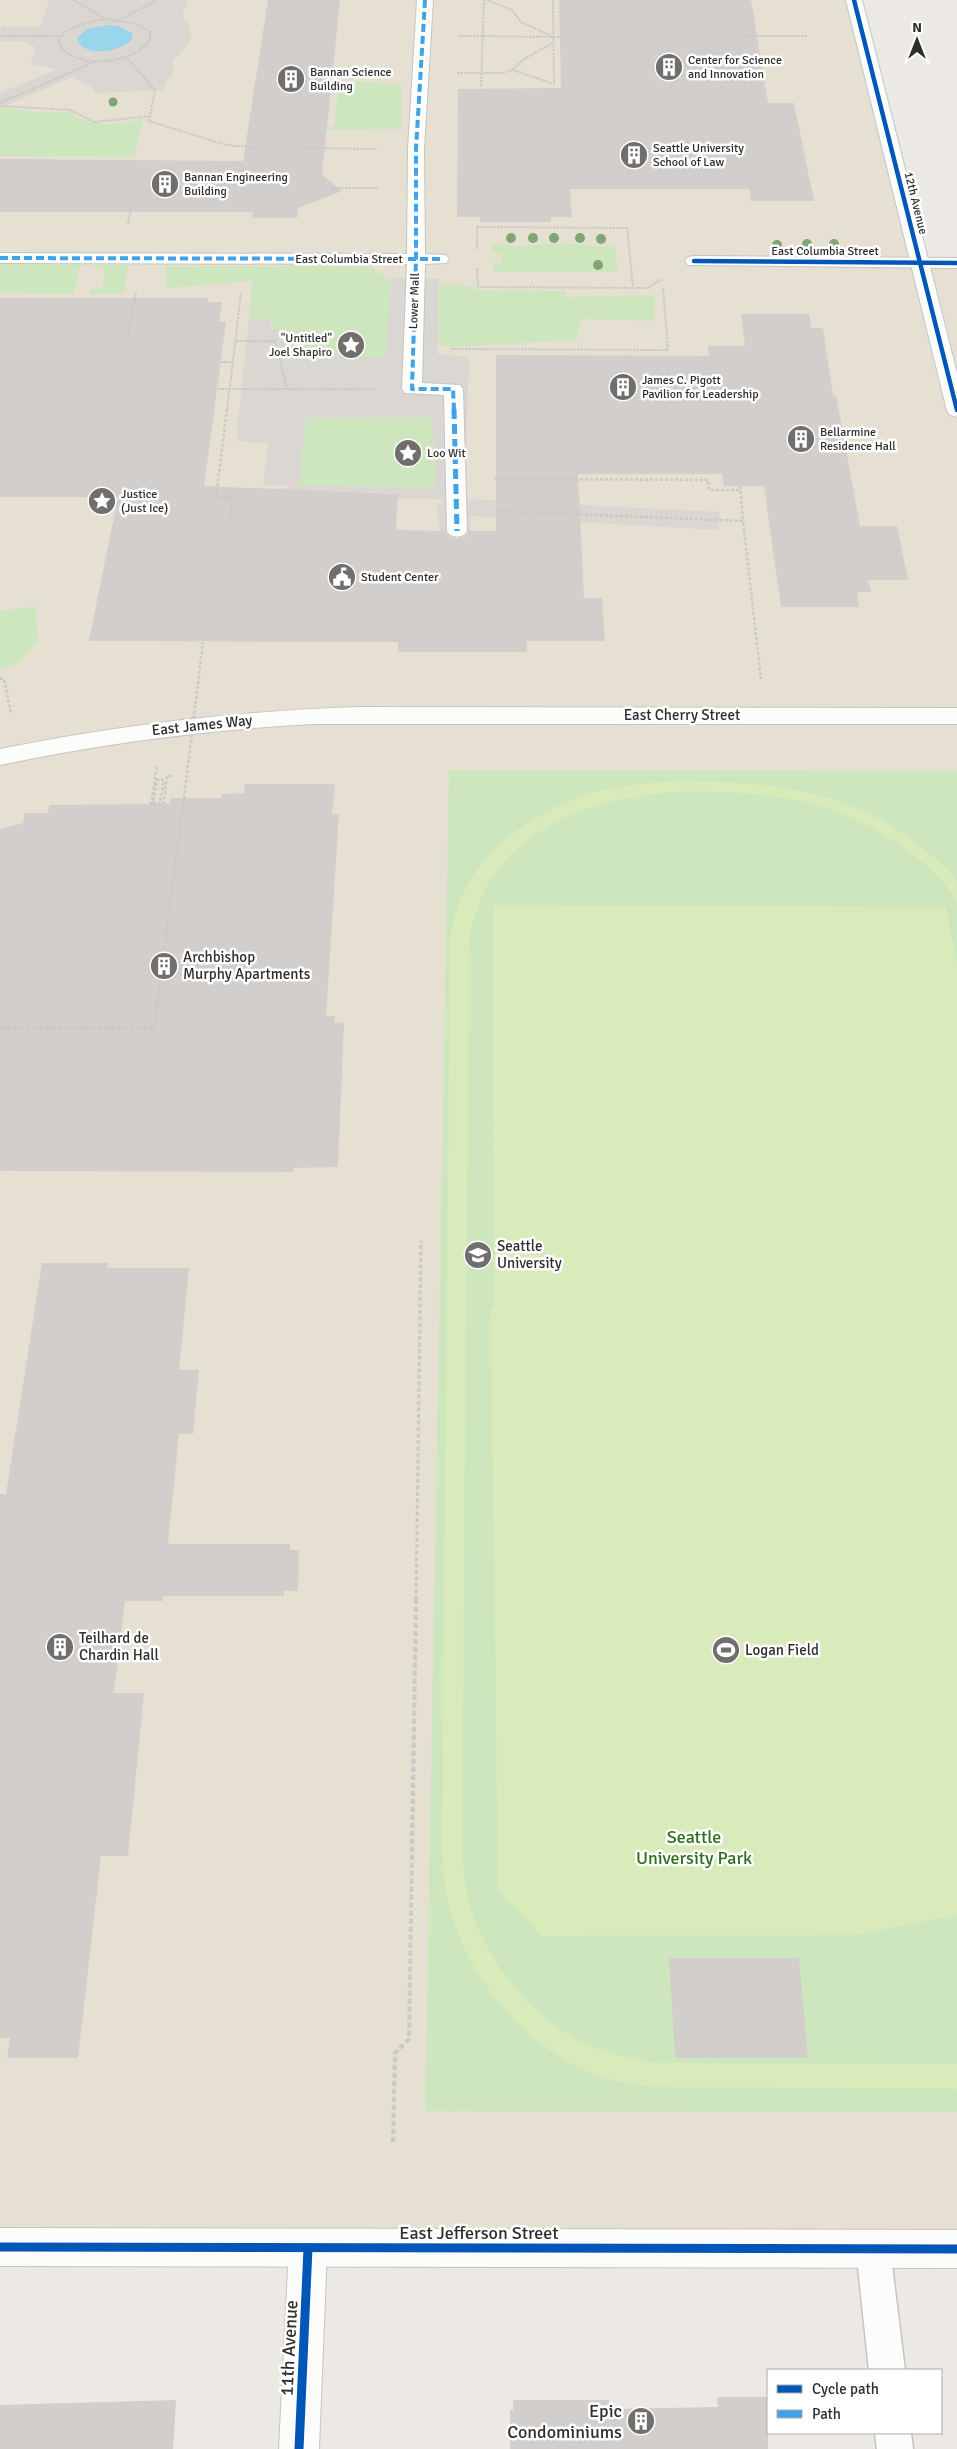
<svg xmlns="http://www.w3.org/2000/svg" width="957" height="2449" font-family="Signika,sans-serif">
	<rect width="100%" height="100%" fill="#ece8e4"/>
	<polygon fill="#e6e0d3" points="0,0 854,0 919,262 957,263 957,2249 0,2247"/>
	<g fill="#cee6be">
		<polygon points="352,81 402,85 401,129 319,130 321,127 334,126 338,90"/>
		<polygon points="3,107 35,112 67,112 88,122 106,124 125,123 143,118 134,157 0,156 0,108"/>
		<polygon points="493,243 518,246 565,243 602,247 615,244 618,272 493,272 493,263 501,263 502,254 491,252"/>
		<polygon points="0,264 81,264 73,294 0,293"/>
		<polygon points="95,265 129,265 123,294 89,294 90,289 102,289 106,270 94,269"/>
		<polygon points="165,266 366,266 391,278 387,357 361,357 360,354 320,358 309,354 299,354 286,350 283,336 309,333 308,330 284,332 274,330 270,319 249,319 252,281 167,288"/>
		<polygon points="438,284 474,286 475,290 565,291 566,297 655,295 654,321 582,319 576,340 452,347 439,345"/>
		<polygon points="432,417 436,488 299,485 306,418"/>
		<polygon points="36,606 38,641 20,662 0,670 0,611"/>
		<polygon points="449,770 957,771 957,2112 425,2111"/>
	</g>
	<g fill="#d9eabb">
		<path d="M679 781C768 781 856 790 926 851 936 859 950 869 956 881 957 886 957 897 957 903 947 882 924 862 905 849 884 833 861 821 836 811 809 800 779 797 751 794 674 787 586 793 524 843 492 869 479 898 469 936L462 1852C463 1865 464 1880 467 1893 480 1952 520 2004 570 2036 595 2052 628 2057 657 2063L957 2064V2089L653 2087C638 2084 620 2083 605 2078 525 2050 470 1983 448 1902 444 1887 444 1869 442 1853L450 936C453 925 455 911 460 900 481 849 534 812 585 795 615 785 647 783 679 781Z"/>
		<polygon points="493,905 946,907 957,962 957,1915 853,1935 542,1936 498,1890 491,1309 494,1308"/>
	</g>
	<g fill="#dad6d2" fill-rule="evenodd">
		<polygon points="49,0 187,0 182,17 188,23 191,38 182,52 174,59 172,75 166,81 163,90 95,93 93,87 72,77 0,108 0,93 58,69 31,64 35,47 21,41 0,41 1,27 40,27"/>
		<path d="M391 278 440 279 438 284V354L469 357 465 479 466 499 720 512 719 530 470 516 471 531H440L436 503H442V499H398L391 493 280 489 295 485 263 486 268 443 236 441 249 319H270L271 328 274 330H283L284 332 308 330 309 333 283 336 286 350H293V352H299V354L319 355 320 358 360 354 362 357H386ZM432 417 436 488 299 485 306 418Z"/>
	</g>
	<path fill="#99d6ec" d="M108 25 118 26 132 33 133 38C124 52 81 59 77 38L87 29Z"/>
	<g fill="#d1cecb">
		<polygon points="268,0 340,0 322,175 342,191 298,208 297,218 252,218 253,212 0,212 0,159 243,161"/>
		<polygon points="559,0 751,0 768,103 794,103 814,201 751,201 749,189 570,189 572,217 551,217 551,222 480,222 480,217 457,217 458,89 561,88"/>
		<polygon points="0,298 208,298 207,302 222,302 219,322 226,322 204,486 398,494 396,530 445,531 448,536 456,539 465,537 469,531 496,531 496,355 709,356 708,346 745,346 741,314 809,314 811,328 823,328 833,395 836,395 860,526 897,526 908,580 868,580 871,592 857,592 859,607 781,607 764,486 724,486 722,474 578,474 584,598 602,598 605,641 527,641 527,652 398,652 398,642 89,641 118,497 0,497"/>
		<polygon points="245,784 335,784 332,814 339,814 326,1016 335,1016 334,1022 344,1023 338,1167 293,1168 293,1172 0,1171 0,829 23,823 25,813 48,813 49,805 170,804 171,798 221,798 222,794 244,793"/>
		<polygon points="42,1263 108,1263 107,1268 189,1268 179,1370 199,1370 193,1434 179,1434 168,1544 290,1544 290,1550 299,1550 298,1591 284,1591 284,1596 163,1596 163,1601 125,1601 114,1693 144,1693 128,1856 101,1856 78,2058 7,2058 10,2038 0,2038 0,1494 6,1494"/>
		<polygon points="669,1958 799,1958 808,2058 675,2058"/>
		<polygon points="717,2397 768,2397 768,2449 510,2449 510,2410 513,2410 513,2400 609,2400 609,2409 718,2407"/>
		<polygon points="176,2400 173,2449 0,2449 0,2405"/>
	</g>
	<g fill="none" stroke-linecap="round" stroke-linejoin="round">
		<defs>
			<g id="service">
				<polygon points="873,2232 885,2237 890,2249 905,2370 869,2370 856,2249 861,2237"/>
				<polygon points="875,2433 911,2433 913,2449 877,2449"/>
			</g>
			<polygon id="pedestrian" points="417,0 433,0 424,149 425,254 446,255 449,259 446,263 425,264 422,383 460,385 463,389 467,531 464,535 457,537 450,535 447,531 444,395 405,393 402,389 407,264 0,263 0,253 407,254 408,149"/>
			<g id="minor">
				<polygon points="694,256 957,258 957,268 688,265 685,261 688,257"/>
				<polygon points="308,2229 321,2235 327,2248 319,2449 279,2449 289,2248 295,2235"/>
			</g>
			<polygon id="tertiary" points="0,2228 957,2230 957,2268 0,2266"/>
			<g id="secondary">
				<polygon points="846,0 862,0 957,373 957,417 950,415 947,411"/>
				<path d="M358 707 957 708V724H313C207 730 104 743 0 765V749C119 725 237 711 358 707Z"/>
			</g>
		</defs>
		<use href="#service" stroke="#c5c4c5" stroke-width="3"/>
		<use href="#pedestrian" stroke="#c5c4c5" stroke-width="2"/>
		<use href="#minor" stroke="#c5c4c5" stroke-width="2"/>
		<use href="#tertiary" stroke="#c5c4c5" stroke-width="2"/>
		<use href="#secondary" stroke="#c5c4c5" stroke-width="2"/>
		<g stroke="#c9c9c8" stroke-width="2" stroke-dasharray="2.5 1" stroke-linecap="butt">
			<polyline points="74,0 105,19"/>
			<polyline points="487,0 512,10 521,22 551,36"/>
			<polyline points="553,0 554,84"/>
			<path d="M105 19 137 24 150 32V39C137 61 92 68 69 54 37 34 91 21 105 19Z"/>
			<polyline points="121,19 157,0"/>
			<polyline points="0,36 62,36"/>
			<polyline points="459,36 561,37"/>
			<polyline points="745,36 808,36"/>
			<polyline points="126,57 155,90 149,121 226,145 261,148"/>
			<polyline points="513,70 554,84"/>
			<polyline points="457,73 502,73 512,70 524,59 553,43"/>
			<polyline points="481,86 484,0"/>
			<polyline points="0,103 96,61"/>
			<polyline points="0,106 70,110 94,122 150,116"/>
			<polyline points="304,148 378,149"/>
			<polyline points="331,188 378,188"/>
			<polyline points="128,224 131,207"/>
			<polyline points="477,249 477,227 627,228 633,287"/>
			<polyline points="477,268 478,287 647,288 663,279"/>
			<polyline points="128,337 136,293"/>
			<polyline points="236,341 275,341 287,389"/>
			<polyline points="451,349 668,350 663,288"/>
			<polyline points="221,362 233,362"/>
			<polyline points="231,378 241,293"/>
			<polyline points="218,389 374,389"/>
			<polyline points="227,410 228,400"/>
		</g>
		<g stroke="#c9c9c8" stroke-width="2.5" stroke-dasharray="3 2" stroke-linecap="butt">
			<polyline points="227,409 216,497 232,497 230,521"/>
			<polyline points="495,479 708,480 709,490 740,490"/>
			<polyline points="740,486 743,521"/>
			<polyline points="495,511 743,521 761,679"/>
			<polyline points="0,679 4,679 11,713"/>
			<polyline points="157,767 151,804 160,804 164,780"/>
			<polyline points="166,933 184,798"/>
		</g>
		<g stroke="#c9c9c8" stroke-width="3" stroke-dasharray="4 2.5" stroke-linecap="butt">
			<polyline points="0,1027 154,1029 167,932"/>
			<polyline points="416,1600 421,1241"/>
		</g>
		<polyline stroke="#c9c9c8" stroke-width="4" stroke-dasharray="5 3" stroke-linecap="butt" points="393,2142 395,2053 409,2039 416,1598"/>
		<use href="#service" fill="#fcfcfb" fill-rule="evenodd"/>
		<use href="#pedestrian" fill="#fcfcfb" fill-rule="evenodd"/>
		<use href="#minor" fill="#fcfcfb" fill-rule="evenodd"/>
		<use href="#tertiary" fill="#fcfcfb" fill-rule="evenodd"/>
		<use href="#secondary" fill="#fcfcfb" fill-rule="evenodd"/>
		<polyline stroke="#c9c9c8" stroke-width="2" stroke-dasharray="2.5 1" stroke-linecap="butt" points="228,400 231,378"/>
		<g stroke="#c9c9c8" stroke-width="2.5" stroke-dasharray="3 2" stroke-linecap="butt">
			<polyline points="164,780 157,780 153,803 164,803 167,776 174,776"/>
			<polyline points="184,798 203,642"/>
		</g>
		<g stroke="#3ea3eb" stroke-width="4" stroke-dasharray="8 4" stroke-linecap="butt">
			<polyline points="425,0 416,149 416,259 412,389 453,389 454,410"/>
			<polyline points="0,258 440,259"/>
		</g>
		<polyline stroke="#3ea3eb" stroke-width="5" stroke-dasharray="10 5" stroke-linecap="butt" points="454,409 457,531"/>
		<defs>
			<g id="cycleway-far1">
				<polyline points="854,0 957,410"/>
				<polyline points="694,261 957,263"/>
			</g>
			<g id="cycleway">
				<polyline points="0,2247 957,2249"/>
				<polyline points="299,2449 308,2248"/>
			</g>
		</defs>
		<use href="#cycleway-far1" stroke="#fff" stroke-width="6"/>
		<use href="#cycleway" stroke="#fff" stroke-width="12"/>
		<use href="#cycleway-far1" stroke="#0057b8" stroke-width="4.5"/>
		<use href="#cycleway" stroke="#0057b8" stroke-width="9"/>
	</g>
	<g fill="#82a575">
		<circle cx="113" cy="102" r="4.5"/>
		<circle cx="511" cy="238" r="5"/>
		<circle cx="533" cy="238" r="5"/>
		<circle cx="554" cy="238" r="5"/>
		<circle cx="580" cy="238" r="5"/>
		<circle cx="601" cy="239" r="5"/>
		<circle cx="807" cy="244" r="5"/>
		<circle cx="834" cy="244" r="5"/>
		<circle cx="777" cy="245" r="5"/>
		<circle cx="598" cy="265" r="5"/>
	</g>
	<defs>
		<symbol id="building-disc" viewBox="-11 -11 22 22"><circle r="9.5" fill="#706f6e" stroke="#fff"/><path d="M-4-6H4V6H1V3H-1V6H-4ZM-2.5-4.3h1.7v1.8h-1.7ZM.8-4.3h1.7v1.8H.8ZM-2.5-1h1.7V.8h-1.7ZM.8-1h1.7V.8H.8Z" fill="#fff"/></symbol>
		<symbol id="sight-disc" viewBox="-11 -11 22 22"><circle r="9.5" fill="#706f6e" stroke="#fff"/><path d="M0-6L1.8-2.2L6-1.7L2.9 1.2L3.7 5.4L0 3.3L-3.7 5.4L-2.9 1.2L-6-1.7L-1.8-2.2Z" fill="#fff"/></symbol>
		<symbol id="civic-disc" viewBox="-11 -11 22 22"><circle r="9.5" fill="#706f6e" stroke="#fff"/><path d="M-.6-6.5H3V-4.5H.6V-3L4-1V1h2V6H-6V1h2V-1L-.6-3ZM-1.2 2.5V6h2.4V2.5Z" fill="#fff"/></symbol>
		<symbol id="university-disc" viewBox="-11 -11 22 22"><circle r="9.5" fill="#706f6e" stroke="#fff"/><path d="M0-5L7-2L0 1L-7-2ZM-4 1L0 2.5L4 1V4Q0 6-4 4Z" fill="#fff"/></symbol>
		<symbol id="stadium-disc" viewBox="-11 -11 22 22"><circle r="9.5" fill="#706f6e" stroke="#fff"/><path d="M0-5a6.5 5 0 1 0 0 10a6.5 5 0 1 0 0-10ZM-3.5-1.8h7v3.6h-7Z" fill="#fff"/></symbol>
	</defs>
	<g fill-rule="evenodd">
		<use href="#building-disc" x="653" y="51" width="32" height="32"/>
		<use href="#building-disc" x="275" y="63" width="32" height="32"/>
		<use href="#building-disc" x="618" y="139" width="32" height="32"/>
		<use href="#building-disc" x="149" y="168" width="32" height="32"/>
		<use href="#sight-disc" x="335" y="329" width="32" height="32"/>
		<use href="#building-disc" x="607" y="371" width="32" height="32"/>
		<use href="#building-disc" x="785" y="423" width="32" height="32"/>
		<use href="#sight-disc" x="392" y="437" width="32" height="32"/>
		<use href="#sight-disc" x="86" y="485" width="32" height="32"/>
		<use href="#civic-disc" x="326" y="561" width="32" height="32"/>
		<use href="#building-disc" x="148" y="950" width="32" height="32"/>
		<use href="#university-disc" x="462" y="1239" width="32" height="32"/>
		<use href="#building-disc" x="44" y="1631" width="32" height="32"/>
		<use href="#stadium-disc" x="710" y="1634" width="32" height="32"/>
		<use href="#building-disc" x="625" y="2405" width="32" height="32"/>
	</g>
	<g text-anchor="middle" stroke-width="5" stroke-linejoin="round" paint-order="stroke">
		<g font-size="12" fill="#2e2e2e" stroke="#fff" text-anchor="start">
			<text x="688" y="64">Center for Science<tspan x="688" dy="14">and Innovation</tspan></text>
			<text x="310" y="76">Bannan Science<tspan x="310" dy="14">Building</tspan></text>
			<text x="653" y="152">Seattle University<tspan x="653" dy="14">School of Law</tspan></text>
			<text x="184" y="181">Bannan Engineering<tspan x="184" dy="14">Building</tspan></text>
			<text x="332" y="342" text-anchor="end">"Untitled"<tspan x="332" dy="14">Joel Shapiro</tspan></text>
			<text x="642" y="384">James C. Pigott<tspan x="642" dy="14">Pavilion for Leadership</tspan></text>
			<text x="820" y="436">Bellarmine<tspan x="820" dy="14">Residence Hall</tspan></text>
			<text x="427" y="457">Loo Wit</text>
			<text x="121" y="498">Justice<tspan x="121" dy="14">(Just Ice)</tspan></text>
			<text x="361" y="581">Student Center</text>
		</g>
		<g font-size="12" fill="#2e2e2e" stroke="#fff">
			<text transform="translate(916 203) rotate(76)" y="4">12th Avenue</text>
			<text x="825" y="255">East Columbia Street</text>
			<text x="349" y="263">East Columbia Street</text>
			<text transform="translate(414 301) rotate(-88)" y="4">Lower Mall</text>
		</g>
		<g font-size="15" fill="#2e2e2e" stroke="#fff">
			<text x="682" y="720">East Cherry Street</text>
			<text transform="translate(202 725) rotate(-6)" y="5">East James Way</text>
		</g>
		<g font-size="15" fill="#2e2e2e" stroke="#fff" text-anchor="start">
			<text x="183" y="962">Archbishop<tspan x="183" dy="17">Murphy Apartments</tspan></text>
			<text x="497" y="1251">Seattle<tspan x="497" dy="17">University</tspan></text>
			<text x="79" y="1643">Teilhard de<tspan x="79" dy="17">Chardin Hall</tspan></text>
			<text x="745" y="1655">Logan Field</text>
		</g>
		<g font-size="18" fill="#2c6e1b" stroke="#fff">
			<text x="694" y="1843">Seattle<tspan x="694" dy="21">University Park</tspan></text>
		</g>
		<g font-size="18" fill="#2e2e2e" stroke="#fff">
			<text x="479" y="2239">East Jefferson Street</text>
			<text transform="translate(289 2348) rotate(-87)" y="6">11th Avenue</text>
		</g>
		<g font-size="18" fill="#2e2e2e" stroke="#fff" text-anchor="end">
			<text x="622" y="2417">Epic<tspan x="622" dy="21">Condominiums</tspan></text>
		</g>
	</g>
	<rect x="767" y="2369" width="175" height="65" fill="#ffffff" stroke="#ababab"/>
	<rect x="777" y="2385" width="25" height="8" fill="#0057b8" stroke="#ababab"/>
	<text x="812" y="2394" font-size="15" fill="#2e2e2e">Cycle path</text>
	<rect x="777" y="2410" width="25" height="8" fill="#3ea3eb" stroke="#ababab"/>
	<text x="812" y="2419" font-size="15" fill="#2e2e2e">Path</text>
	<g transform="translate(917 40)" stroke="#ffffff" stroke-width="4" paint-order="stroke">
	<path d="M0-4L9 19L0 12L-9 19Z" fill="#2e2e2e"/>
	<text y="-8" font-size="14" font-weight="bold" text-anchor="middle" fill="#2e2e2e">N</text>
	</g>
</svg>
